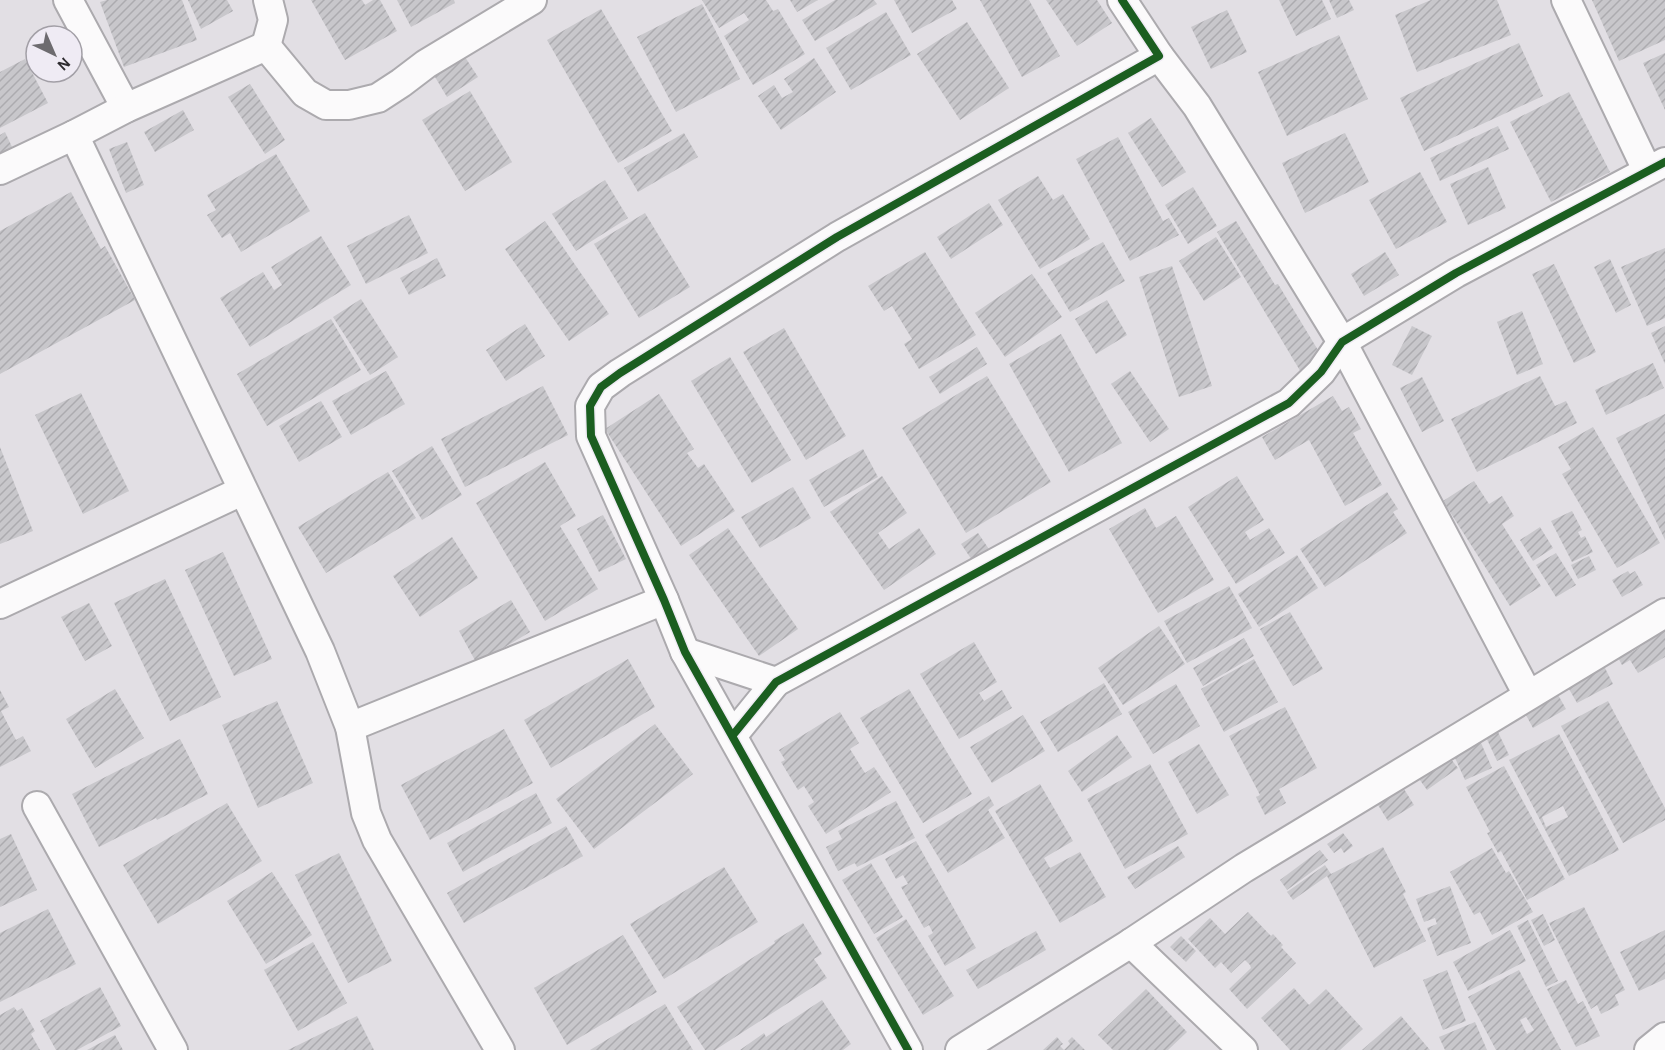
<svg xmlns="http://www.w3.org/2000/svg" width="1665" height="1050" font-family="'Alegreya Sans',sans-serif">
	<defs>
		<pattern id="building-hatch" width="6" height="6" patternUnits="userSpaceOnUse" patternTransform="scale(1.5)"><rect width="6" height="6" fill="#c8c7cb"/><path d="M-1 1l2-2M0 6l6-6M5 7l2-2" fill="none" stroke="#acabaf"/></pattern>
	</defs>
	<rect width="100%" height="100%" fill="#e2dfe4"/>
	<g fill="url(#building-hatch)" fill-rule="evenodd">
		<polygon points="107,0 182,0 197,40 124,67 100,2"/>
		<polygon points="188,0 227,0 233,11 201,29"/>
		<polygon points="311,0 362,0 365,5 373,0 380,0 397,31 345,60"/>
		<polygon points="397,0 454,0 455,3 411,27"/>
		<polygon points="702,0 766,0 773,11 778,9 805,54 753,85 724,36 749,20 744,13 719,28"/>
		<polygon points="790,0 818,0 797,12"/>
		<polygon points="835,0 874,0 877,4 815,41 802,20"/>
		<polygon points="894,0 952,0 957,9 912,33"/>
		<polygon points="980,0 1029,0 1060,56 1022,77"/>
		<polygon points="1046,0 1097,0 1112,23 1077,46"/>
		<polygon points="1279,0 1322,0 1331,19 1296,36"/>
		<polygon points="1329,0 1349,0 1354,10 1337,18"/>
		<polygon points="1431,0 1497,0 1511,35 1417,72 1395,15"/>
		<polygon points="1592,0 1665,0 1665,40 1619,61"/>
		<polygon points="702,4 740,79 676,112 637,37"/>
		<polygon points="601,9 672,131 618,163 547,40"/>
		<polygon points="1227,10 1247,52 1211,69 1191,27"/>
		<polygon points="886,12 911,55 851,90 826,48"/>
		<polygon points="967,22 1009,88 960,120 917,54"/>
		<polygon points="1339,35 1368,99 1287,136 1258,72"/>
		<polygon points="1519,43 1543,96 1424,151 1400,98"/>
		<polygon points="1665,53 1665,110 1643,63"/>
		<polygon points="465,57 478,77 447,97 435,77"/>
		<polygon points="814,58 836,92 781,130 758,96 774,85 782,98 793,92 784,79"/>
		<polygon points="25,59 48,103 0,128 0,72"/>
		<polygon points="250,84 285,140 265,154 228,97"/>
		<polygon points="470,91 512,162 465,191 422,120"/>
		<polygon points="1569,92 1610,172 1551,202 1510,122"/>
		<polygon points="183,110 194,130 155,152 144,132"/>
		<polygon points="1151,118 1186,172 1162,187 1128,133"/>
		<polygon points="1498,126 1509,149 1440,181 1430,158"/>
		<polygon points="5,132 13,149 0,155 0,135"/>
		<polygon points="684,133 698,157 638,192 624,168"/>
		<polygon points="1345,133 1369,182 1305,213 1282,163"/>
		<polygon points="1118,137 1163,221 1169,218 1179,235 1130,261 1076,159"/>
		<polygon points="127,142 144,185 126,193 109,149"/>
		<polygon points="276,154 310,211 241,252 230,233 222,238 207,215 216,210 207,195"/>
		<polygon points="1488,167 1506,208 1468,225 1450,184"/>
		<polygon points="1420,172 1447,222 1396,249 1369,200"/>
		<polygon points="1038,176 1053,200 1063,194 1090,239 1040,269 998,200"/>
		<polygon points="605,180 628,218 576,251 552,214"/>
		<polygon points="1193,187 1217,226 1188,244 1165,205"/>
		<polygon points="71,192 101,249 105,246 135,300 0,374 0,231"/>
		<polygon points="989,203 1003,225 951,259 937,237"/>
		<polygon points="645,213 690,287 639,318 594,244"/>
		<polygon points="409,215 428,253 366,284 347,246"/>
		<polygon points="545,221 609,314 569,341 505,249"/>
		<polygon points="1236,221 1275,285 1278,284 1324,360 1302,374 1217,232"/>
		<polygon points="321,236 351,285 250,347 220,298 263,272 274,290 282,285 271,267"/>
		<polygon points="1216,237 1241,277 1204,301 1179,261"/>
		<polygon points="1103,242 1125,281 1070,312 1047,273"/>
		<polygon points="1665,248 1665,318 1647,326 1621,267"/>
		<polygon points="925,252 976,335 919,369 904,344 912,339 892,306 884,311 868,286"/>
		<polygon points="1385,252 1399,275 1364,296 1351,274"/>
		<polygon points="437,258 446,276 409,295 400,278"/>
		<polygon points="1610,259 1631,305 1616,313 1594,267"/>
		<polygon points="1554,264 1596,352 1574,363 1532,274"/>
		<polygon points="1172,266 1212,386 1179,397 1139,277"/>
		<polygon points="1032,274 1062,317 1005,357 975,313"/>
		<polygon points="361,299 398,357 370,375 333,317"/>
		<polygon points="1107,300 1127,335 1096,354 1075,319"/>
		<polygon points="1522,311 1543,364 1517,375 1497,322"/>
		<polygon points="331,319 361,370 267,426 237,374"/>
		<polygon points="525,324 545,356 506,381 486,350"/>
		<polygon points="1412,326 1432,336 1412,375 1392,365"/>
		<polygon points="1665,326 1665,364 1651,333"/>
		<polygon points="784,328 846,436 806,460 743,352"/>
		<polygon points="1061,334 1122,443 1069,472 1009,364"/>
		<polygon points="977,347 987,364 940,394 929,377"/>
		<polygon points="730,357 791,460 752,483 691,381"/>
		<polygon points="1653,363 1664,388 1606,415 1595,390"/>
		<polygon points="386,371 405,404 351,435 332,401"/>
		<polygon points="1130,371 1169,429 1150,442 1111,384"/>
		<polygon points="987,376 1051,482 966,533 902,428"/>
		<polygon points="1540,376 1555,406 1566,401 1577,423 1477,472 1451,419"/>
		<polygon points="1422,377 1444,421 1422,432 1400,388"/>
		<polygon points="543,386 568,435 465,487 441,439"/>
		<polygon points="81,393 129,491 83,514 35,415"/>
		<polygon points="659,394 694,449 687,453 698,468 704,464 735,511 681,546 605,429"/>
		<polygon points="1333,396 1342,411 1349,407 1361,429 1353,433 1382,485 1345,506 1309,440 1275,460 1262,437"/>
		<polygon points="321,401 342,437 299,462 279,426"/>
		<polygon points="1665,414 1665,540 1616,438"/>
		<polygon points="1593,427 1660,543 1617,568 1562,474 1571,469 1558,447"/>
		<polygon points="432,446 462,495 422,520 392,471"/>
		<polygon points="0,447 33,531 0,544"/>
		<polygon points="863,449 878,477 824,507 809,480"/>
		<polygon points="545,462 576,516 560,526 598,589 545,621 476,503"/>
		<polygon points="388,472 416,518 326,573 298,527"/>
		<polygon points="882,476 907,513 878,533 889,549 919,528 936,554 884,590 830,512"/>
		<polygon points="1237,476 1264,520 1245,532 1250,540 1269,528 1285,553 1236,584 1188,507"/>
		<polygon points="1474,481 1489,504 1502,496 1514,516 1502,524 1541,586 1510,606 1443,501"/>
		<polygon points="793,487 811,518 760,548 741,517"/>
		<polygon points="1387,492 1398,509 1393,512 1407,533 1325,587 1300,549"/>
		<polygon points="1145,508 1156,528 1176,516 1214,580 1158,613 1109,529"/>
		<polygon points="1572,511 1582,530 1578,532 1581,538 1585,536 1593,552 1572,562 1551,521"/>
		<polygon points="603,515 626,559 599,572 577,529"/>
		<polygon points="1540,527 1553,548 1533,561 1520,540"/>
		<polygon points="728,528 798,629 759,656 689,555"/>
		<polygon points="978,533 991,552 974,563 961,544"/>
		<polygon points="452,537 478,578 420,617 393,576"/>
		<polygon points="223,552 272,659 234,676 185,570"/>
		<polygon points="1556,553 1576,585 1556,597 1536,565"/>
		<polygon points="1297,555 1318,588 1259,627 1238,594"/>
		<polygon points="1589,556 1596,570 1578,579 1571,565"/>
		<polygon points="1628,571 1630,574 1635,571 1643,585 1622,597 1612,580"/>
		<polygon points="165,579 221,697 170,721 114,603"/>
		<polygon points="1229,586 1252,628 1187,663 1164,621"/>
		<polygon points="511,600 530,632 477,664 459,631"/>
		<polygon points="89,603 112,646 85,661 61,617"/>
		<polygon points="1290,612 1323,669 1293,686 1260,629"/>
		<polygon points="1159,626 1185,664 1123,705 1098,668"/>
		<polygon points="1665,631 1665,657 1638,673 1630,660 1622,665 1616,654 1629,646 1632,652"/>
		<polygon points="1244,638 1254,656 1203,686 1193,668"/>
		<polygon points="974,642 997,682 979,693 984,701 1002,690 1012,708 959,739 920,674"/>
		<polygon points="628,659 655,707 551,768 524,720"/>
		<polygon points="1254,659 1278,702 1224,732 1201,689"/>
		<polygon points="1602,662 1613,684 1577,703 1565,682"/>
		<polygon points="1104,683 1122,714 1058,752 1040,722"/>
		<polygon points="1176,684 1200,726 1153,754 1128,712"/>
		<polygon points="115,689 144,738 95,768 66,719"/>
		<polygon points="909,689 972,794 923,823 860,718"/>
		<polygon points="0,690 9,707 1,711 16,740 23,736 31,751 0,767"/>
		<polygon points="1557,693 1566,709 1533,728 1520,704"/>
		<polygon points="277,701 313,783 258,808 222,725"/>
		<polygon points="1608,701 1665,808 1665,820 1623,843 1561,726"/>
		<polygon points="1285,707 1317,768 1279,789 1286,803 1265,815 1256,797 1260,795 1229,736"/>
		<polygon points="840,712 859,743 850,749 865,773 874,767 891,792 826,834 808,806 814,802 804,786 798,790 781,762 785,760 779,750"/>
		<polygon points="1023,715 1045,751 992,783 970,747"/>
		<polygon points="655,724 693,774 594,849 556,799"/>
		<polygon points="504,729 533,783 430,840 401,785"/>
		<polygon points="1497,730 1509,755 1497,761 1485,735"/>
		<path d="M1559 734 1619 850 1569 876 1509 760ZM1563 806 1568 817 1546 827 1542 817Z"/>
		<polygon points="1117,735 1132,757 1082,792 1068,771"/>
		<polygon points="1478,736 1492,768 1465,780 1451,749"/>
		<polygon points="180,739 208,794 157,820 156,818 99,847 72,794"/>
		<polygon points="1199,744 1229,795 1197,814 1168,762"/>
		<polygon points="1447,754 1458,768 1427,790 1417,776"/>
		<polygon points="1150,764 1188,834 1125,869 1087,799"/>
		<polygon points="1504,766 1565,879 1527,900 1501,851 1498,853 1487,833 1490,832 1466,787"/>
		<polygon points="1399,781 1414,805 1388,821 1373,797"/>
		<polygon points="1040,784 1073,841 1044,858 1050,868 1080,852 1106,897 1060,923 995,811"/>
		<polygon points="536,793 552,823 463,872 447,843"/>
		<polygon points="989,796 994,805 988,810 1005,838 948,873 925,835"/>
		<polygon points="896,801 915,838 857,867 855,863 838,871 826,847 842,839 838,831"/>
		<polygon points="227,803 262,861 158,924 123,865"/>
		<polygon points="566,826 583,856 464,923 447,893"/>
		<polygon points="1343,833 1353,846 1344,853 1341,848 1334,853 1327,844"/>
		<polygon points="11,834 37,890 0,907 0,839"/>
		<polygon points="916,841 976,948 945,966 928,936 933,933 929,925 924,928 901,887 908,884 903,875 896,879 885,859"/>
		<polygon points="1178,846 1185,857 1135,889 1127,877"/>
		<polygon points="1383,847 1406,892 1403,894 1426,941 1374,968 1327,876 1293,900 1287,892 1325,865 1331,874"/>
		<polygon points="1492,848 1506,873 1509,871 1533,912 1492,935 1480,912 1474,915 1450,872"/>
		<polygon points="1320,850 1328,860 1287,890 1280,880"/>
		<polygon points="339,853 392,961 348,983 295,875"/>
		<polygon points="871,863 903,917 874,934 842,880"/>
		<polygon points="724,867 758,922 664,979 630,924"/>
		<polygon points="272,872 312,935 266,964 227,901"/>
		<polygon points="1450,886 1471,943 1437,956 1427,928 1437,924 1435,918 1424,922 1416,899"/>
		<polygon points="1584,907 1625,990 1615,995 1619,1005 1601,1014 1597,1005 1591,1009 1549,923"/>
		<polygon points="48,909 76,964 0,1002 0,933"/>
		<polygon points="1248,912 1271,936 1273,934 1283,945 1281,947 1296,963 1247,1009 1229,989 1251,968 1250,965 1245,960 1231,973 1221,962 1215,968 1188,939 1210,918 1225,934"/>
		<polygon points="1543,914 1555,940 1544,946 1531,920"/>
		<polygon points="906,919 954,996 923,1015 876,938"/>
		<polygon points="1528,920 1558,981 1546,987 1517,926"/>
		<polygon points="803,923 822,954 814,959 827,978 715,1050 705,1050 677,1007 775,943 774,941"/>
		<polygon points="1510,930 1526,961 1468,991 1453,962"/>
		<polygon points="1665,930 1665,979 1639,991 1620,952"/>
		<polygon points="1036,931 1046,950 978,989 966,970"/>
		<polygon points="623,935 657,992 567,1045 534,988"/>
		<polygon points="1181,936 1196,951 1186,962 1170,947"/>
		<polygon points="313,942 347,1003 298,1031 264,970"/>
		<polygon points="1447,970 1466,1021 1443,1030 1423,980"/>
		<path d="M1519 970 1561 1050H1496L1468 997ZM1526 1017 1534 1030 1527 1034 1520 1020Z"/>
		<polygon points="1566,980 1578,1004 1583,1001 1600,1036 1576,1047 1547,989"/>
		<polygon points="100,987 121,1026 77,1050 56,1050 40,1021"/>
		<polygon points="1294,988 1309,1005 1326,989 1363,1029 1340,1050 1290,1050 1261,1018"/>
		<polygon points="1146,989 1187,1032 1168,1050 1113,1050 1098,1035"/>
		<polygon points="822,1000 851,1044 843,1050 740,1050 764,1033 766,1037"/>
		<polygon points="665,1004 693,1050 590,1050"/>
		<polygon points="14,1007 17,1011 22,1008 35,1031 31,1034 40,1050 0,1050 0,1015"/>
		<polygon points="357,1016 374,1050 288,1050"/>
		<polygon points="1401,1016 1430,1050 1362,1050"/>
		<polygon points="1475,1022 1487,1050 1445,1050 1439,1037"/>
		<polygon points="115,1035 123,1050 87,1050"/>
		<polygon points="1057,1037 1063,1044 1060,1046 1064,1050 1043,1050"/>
		<polygon points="1072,1037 1085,1050 1064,1050 1070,1044 1068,1041"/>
	</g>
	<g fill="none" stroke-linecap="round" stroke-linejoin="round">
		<defs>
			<g id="minor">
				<polyline points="68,0 126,108"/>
				<polyline points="1566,0 1647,170"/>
				<polyline points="266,46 273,20 268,0"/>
				<polyline points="1159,56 1197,106 1342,342 1528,695"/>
				<polyline points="74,135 126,108 266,46 305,93 326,105 349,105 378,98 401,83 426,64 532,0"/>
				<polyline points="0,170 74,135 320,651 350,727 366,813 377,840 500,1050"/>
				<polyline points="0,604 242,491"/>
				<polyline points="685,652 776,682"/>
				<polyline points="350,727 664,600"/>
				<polyline points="733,735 776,682 1289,403 1321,372 1342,342 1456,273 1665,162"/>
				<polyline points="37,806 173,1050"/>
				<polyline points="1131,943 1243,1050"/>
				<polyline points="908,1050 685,652 664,600 591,436 590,406 601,387 620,373 837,237 1159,56 1122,0"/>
				<polyline points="960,1050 1131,943 1244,868 1665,613"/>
				<polyline points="1649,1050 1665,1037"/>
			</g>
		</defs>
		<use href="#minor" stroke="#acaaae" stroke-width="32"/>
		<use href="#minor" stroke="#fbfafb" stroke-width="28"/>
		<defs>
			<g id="cycleway">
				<polyline points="733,735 776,682 1289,403 1321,372 1342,342 1456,273 1665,162"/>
				<polyline points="908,1050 685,652 664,600 591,436 590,406 601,387 620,373 837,237 1159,56 1122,0"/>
			</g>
		</defs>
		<use href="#cycleway" stroke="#efebf4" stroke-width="11"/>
		<use href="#cycleway" stroke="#1b5e20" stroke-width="8"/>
	</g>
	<g transform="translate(54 54) rotate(136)"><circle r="28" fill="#efebf4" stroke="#a29fa6" stroke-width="1.5"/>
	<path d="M0-4.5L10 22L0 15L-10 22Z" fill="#6d6b6f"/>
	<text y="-9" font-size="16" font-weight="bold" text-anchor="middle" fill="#2e2c30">N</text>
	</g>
</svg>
